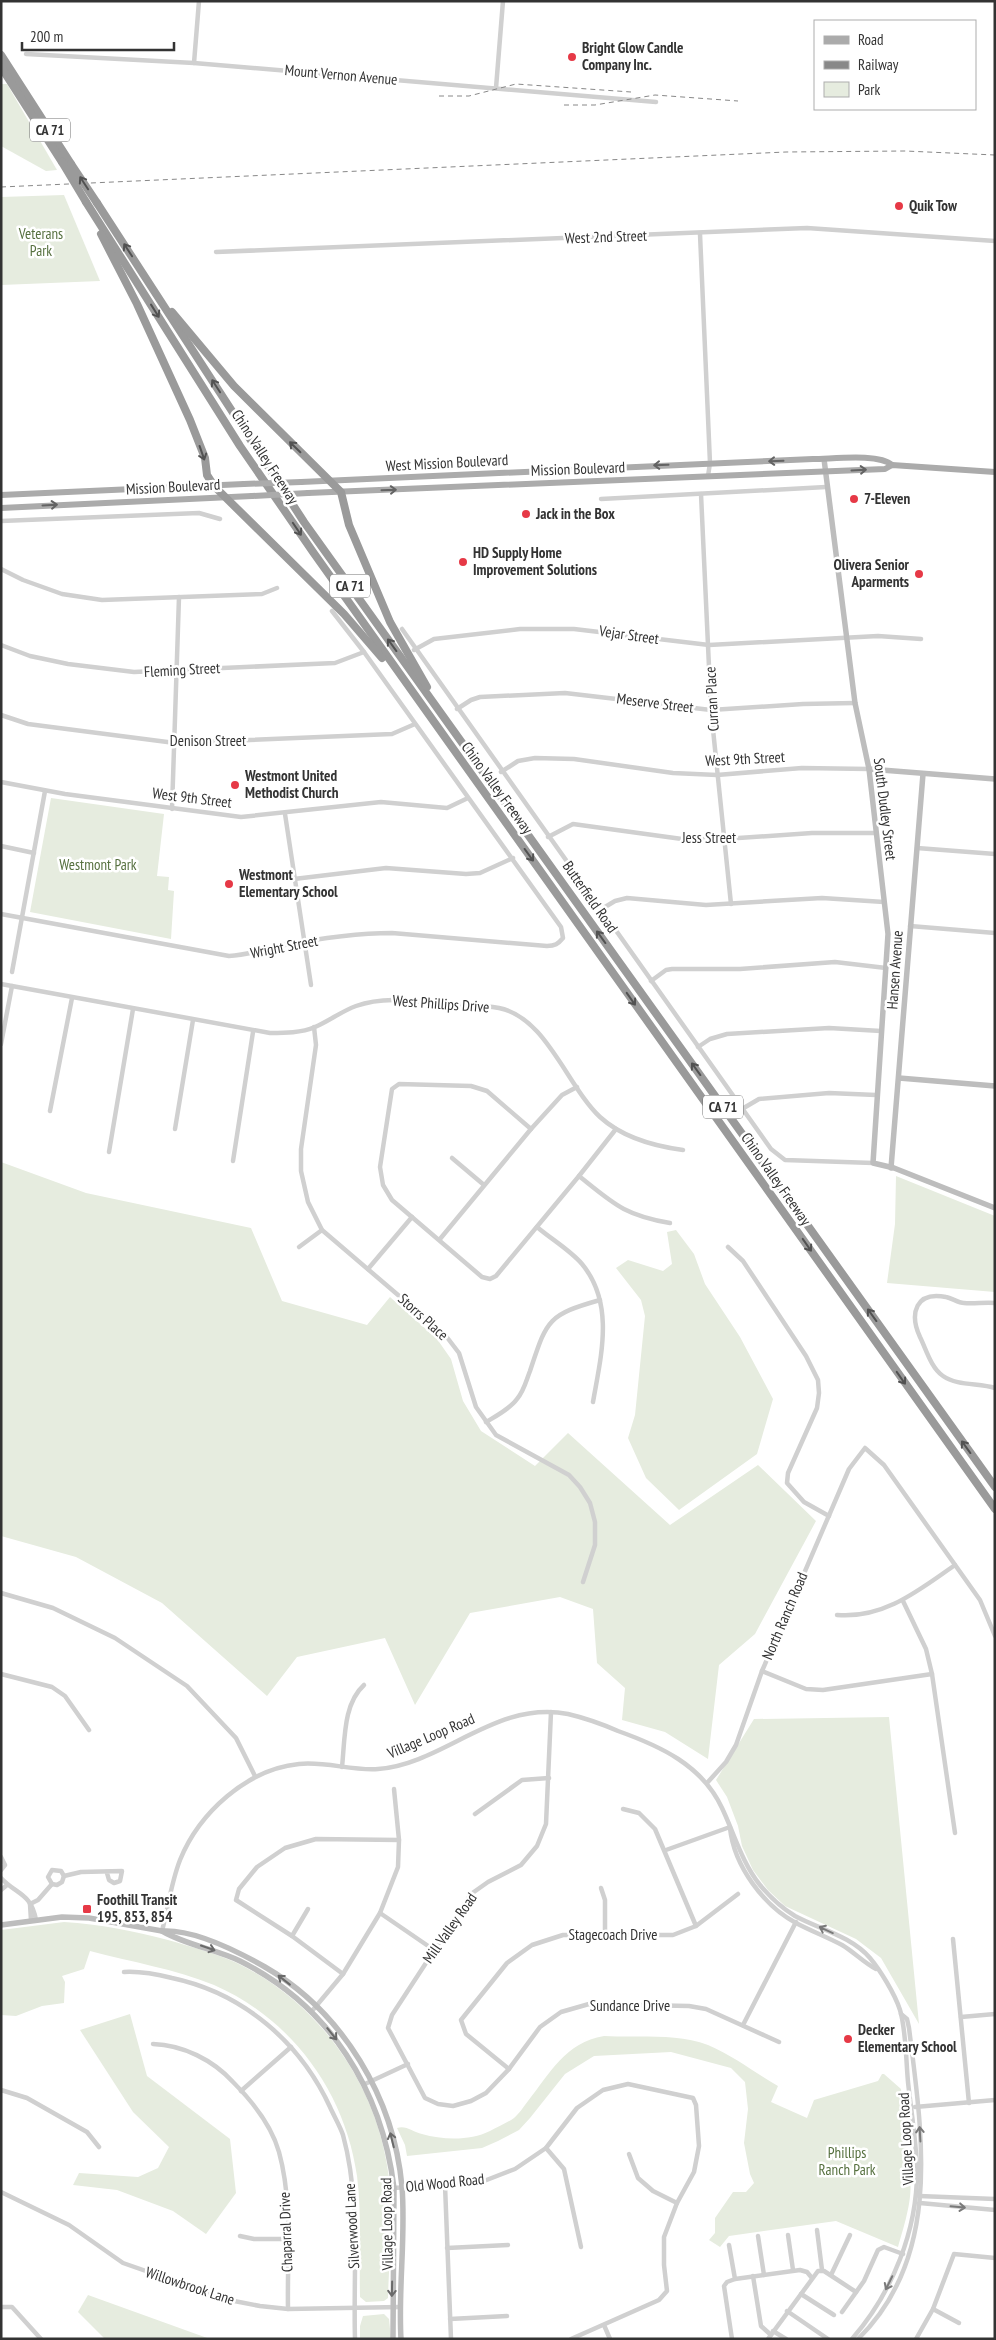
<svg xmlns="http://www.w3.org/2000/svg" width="996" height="2340" font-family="'PT Sans Narrow',sans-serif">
	<rect width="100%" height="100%" fill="#fff"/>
	<g fill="#e6ecdf">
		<polygon points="1,84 7,84 57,170 46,171 1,146"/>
		<polygon points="64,195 100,281 1,285 1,197"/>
		<polygon points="51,798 164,814 157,876 169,877 168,890 174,891 171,939 30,912"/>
		<polygon points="1,1162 86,1193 251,1228 282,1301 367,1325 390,1297 437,1339 451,1359 463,1401 481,1431 535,1466 568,1433 670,1525 758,1465 816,1521 755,1634 719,1665 708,1759 665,1732 622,1720 625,1688 597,1663 593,1609 560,1597 470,1613 415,1705 385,1638 297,1657 267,1696 162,1603 76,1557 1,1536"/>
		<polygon points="896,1176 995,1216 995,1292 887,1283 895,1224"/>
		<polygon points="676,1230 694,1254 705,1284 740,1337 773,1399 757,1454 679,1510 646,1478 628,1438 635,1415 645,1316 641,1300 616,1268 628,1260 663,1271 672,1264 667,1232"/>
		<polygon points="889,1717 919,2024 881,1958 856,1939 785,1906 768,1890 753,1870 742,1846 738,1826 727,1797 716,1780 754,1719"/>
		<path d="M64 1922C100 1924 134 1931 168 1940 192 1947 215 1953 237 1963 316 2001 373 2079 387 2165 395 2208 389 2254 388 2298L384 2301 366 2302 360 2297C359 2257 362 2214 357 2176 345 2092 292 2019 214 1985 175 1969 131 1962 90 1951L84 1969 62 1976 65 1982 64 2003 42 2006 16 2016 1 2015V1930Z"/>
		<polygon points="130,2014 147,2076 230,2139 236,2193 206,2234 173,2211 117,2190 73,2185 79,2173 138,2177 158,2168 169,2147 133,2112 80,2030"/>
		<path d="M604 2036C638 2038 676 2033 708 2045 734 2056 755 2073 778 2086L771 2102 807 2118 814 2100 878 2081 882 2074H884L901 2089 908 2173C916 2191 903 2229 898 2247L836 2221 729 2236 720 2247 709 2240 715 2233V2218L733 2192H746L754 2183 750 2174 744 2143 748 2109 745 2082 731 2068 671 2052 594 2056 565 2074 530 2118 519 2130 498 2141 482 2148 407 2156 405 2145 397 2128C406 2125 413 2132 422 2134 443 2140 470 2141 490 2131 497 2127 507 2123 514 2118 519 2114 524 2106 528 2101 551 2072 565 2043 604 2036Z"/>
		<polygon points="88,2295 210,2339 105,2339 78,2312"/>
		<polygon points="384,2314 389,2319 391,2339 360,2339 360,2326 363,2316"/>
	</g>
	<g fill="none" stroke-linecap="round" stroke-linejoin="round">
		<g stroke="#d0d0d0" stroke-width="4.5">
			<polyline points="26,54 194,63 656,102"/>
			<polyline points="194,63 199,1"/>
			<polyline points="496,88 503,1"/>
			<polyline points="700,234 710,463 708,476"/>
			<polyline points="216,252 807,228 995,241"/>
			<polyline points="701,494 711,710 731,904"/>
			<polyline points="601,499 826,487"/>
			<polyline points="1,521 199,513 220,519"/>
			<polyline points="1,569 23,580 62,594 102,600 262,594 277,588"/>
			<polyline points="402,629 771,1149 785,1160 873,1163"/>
			<polyline points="1,645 30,656 68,664 134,672 335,663 364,652"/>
			<polyline points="414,650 434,639 520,629 574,629 709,645 878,636 921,639"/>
			<polyline points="457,709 471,700 480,697 565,693 711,710 803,704 855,703"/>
			<polyline points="1,715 28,724 175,743 392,734 415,724"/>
			<polyline points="501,772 518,761 535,758 574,759 673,773 717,775 802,768 869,769"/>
			<polyline points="1,782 65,794 241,817 381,802 447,808 468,798"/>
			<polyline points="172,809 179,597"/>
			<polyline points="285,814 311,985"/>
			<polyline points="548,837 573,824 682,839 724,839 812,833 875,833"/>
			<polyline points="1,846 34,853"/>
			<polyline points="917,848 995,854"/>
			<polyline points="294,879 386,868 466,874 480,873 513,858"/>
			<polyline points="600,910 615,901 627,898 706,905 822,898 884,902"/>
			<path d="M1 914 229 956C247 955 262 950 279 946 316 939 354 933 392 933L547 946C555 946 558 944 563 938L561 927 364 652 332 611"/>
			<polyline points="910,926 995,933"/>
			<polyline points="12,972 45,791"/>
			<polyline points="651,981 666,970 672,969 740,969 835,962 886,968"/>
			<path d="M1 984 270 1033C285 1033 301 1033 315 1027 329 1021 342 1011 356 1006 387 995 421 1002 454 1004 468 1005 484 1005 499 1008 546 1017 567 1086 600 1117 623 1138 653 1146 683 1150"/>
			<polyline points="314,1027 316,1045 301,1149 301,1171 308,1202 322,1230 446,1336 459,1353 476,1407 496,1435 569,1475 580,1487 590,1503 595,1522 595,1545 583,1582"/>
			<polyline points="1,1044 12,986"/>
			<polyline points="698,1047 710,1039 727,1034 829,1028 881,1031"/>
			<polyline points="742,1109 759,1099 829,1093 876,1095"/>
			<polyline points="50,1111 72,998"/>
			<polyline points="175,1129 193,1020"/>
			<polyline points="531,1129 487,1091 471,1086 399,1084 392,1089 380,1167 383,1185 392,1200 482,1277 490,1279 496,1276 579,1176 616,1129"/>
			<polyline points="109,1152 133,1009"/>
			<polyline points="452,1158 484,1185"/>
			<polyline points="233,1161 253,1032"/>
			<path d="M579 1176C614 1204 624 1215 670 1223"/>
			<path d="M537 1227C551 1239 570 1250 582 1264 615 1304 601 1356 593 1402"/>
			<polyline points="440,1239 531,1129 562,1095 577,1087"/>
			<polyline points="299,1247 322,1230"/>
			<polyline points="728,1247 743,1261 806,1356 818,1380 819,1393 817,1408 788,1473 787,1483 804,1502 829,1516"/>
			<polyline points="368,1269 412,1217"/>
			<path d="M995 1303C985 1302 974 1304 964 1303 958 1303 952 1298 946 1297 916 1291 909 1313 920 1337 926 1349 931 1368 943 1376 957 1386 979 1383 995 1388"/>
			<path d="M486 1422C496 1416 510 1409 517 1399 524 1391 526 1381 530 1371 547 1320 547 1315 600 1300"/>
			<polyline points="1,1593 53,1608 115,1638 187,1686 236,1738 255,1776"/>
			<polyline points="903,1601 926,1649 932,1674 955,1833"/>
			<path d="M837 1615C884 1619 919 1590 955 1565"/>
			<polyline points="762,1671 806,1689 823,1690 932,1674"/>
			<polyline points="1,1674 52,1687 65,1696 89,1730"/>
			<polyline points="551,1712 546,1824 537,1846 521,1865 488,1882 471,1894 392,2015 388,2028 425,2098 438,2104 453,2106 471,2101 486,2093 509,2069 540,2027 561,2012 589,2004 689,2006 706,2009 779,2042"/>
			<path d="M342 1767C345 1740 343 1704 364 1685"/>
			<polyline points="707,1783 726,1762 736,1745 762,1671 849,1469 865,1448 884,1465 980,1600 995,1636"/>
			<polyline points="623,1809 639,1813 655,1829 696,1926"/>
			<polyline points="475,1814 522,1780 549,1778"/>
			<path d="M730 1828C734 1866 764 1906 796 1923 811 1931 827 1937 842 1945 854 1952 864 1963 876 1969"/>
			<polyline points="666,1850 730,1827"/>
			<polyline points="1,1857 5,1865 1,1870"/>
			<path d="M1 1878C17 1895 31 1893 36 1920"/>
			<polyline points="52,1884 57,1885 62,1882 64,1876 81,1872 122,1871 120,1881 114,1883 109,1880 107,1873"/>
			<polyline points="52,1884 48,1877 52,1870 61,1871 64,1876"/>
			<polyline points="601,1888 605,1900 605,1935"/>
			<polyline points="1,1890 7,1885"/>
			<polyline points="30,1904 38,1900 52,1884"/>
			<polyline points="30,1904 31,1920"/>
			<polyline points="380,1913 434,1950"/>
			<path d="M162 1931C168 1908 171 1883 180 1860 199 1813 247 1769 299 1764 325 1761 352 1771 378 1769 444 1764 495 1700 568 1714 585 1718 602 1724 618 1731 660 1746 702 1765 722 1808 734 1833 742 1863 760 1885 770 1897 782 1908 795 1916 819 1929 851 1936 870 1958 880 1970 895 1994 900 2010 906 2029 906 2061 908 2082 911 2110 916 2140 917 2168 918 2230 892 2293 852 2339"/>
			<polyline points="292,1936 308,1909"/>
			<polyline points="953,1939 969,2103"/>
			<path d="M124 1972C141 1971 156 1974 172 1978 243 1993 300 2042 330 2107 334 2116 340 2126 343 2135 361 2201 353 2271 355 2339"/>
			<polyline points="343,1974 292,1936 236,1900 239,1889 257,1867 285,1848 316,1839 399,1840"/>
			<polyline points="312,2011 343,1974 380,1913 398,1867 399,1840 394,1789"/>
			<polyline points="961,2017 995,2014"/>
			<polyline points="743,2025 796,1922"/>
			<path d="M153 2044C183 2045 213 2060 233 2082 252 2101 272 2127 279 2152 293 2203 287 2257 288 2309"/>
			<polyline points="509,2069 466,2034 461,2020 507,1963 532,1945 563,1935 673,1935 696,1926 738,1894"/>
			<polyline points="365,2084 408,2064"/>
			<polyline points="1,2090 27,2098 87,2132 99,2147"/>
			<polyline points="241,2091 291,2047"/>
			<polyline points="915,2107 995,2100"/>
			<polyline points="546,2148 564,2169 581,2247"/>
			<polyline points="629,2154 638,2178 653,2191 677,2203"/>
			<polyline points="445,2185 451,2339"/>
			<polyline points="394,2188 484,2181 515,2169 546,2148 577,2108 603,2090 628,2084 693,2098 696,2105 699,2146 694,2172 677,2203 664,2237 664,2265 667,2291 659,2300 571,2339"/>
			<polyline points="1,2192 69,2225 123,2263 229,2300 260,2306 288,2309 400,2307"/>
			<polyline points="919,2196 995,2199"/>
			<polyline points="920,2203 995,2210"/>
			<polyline points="817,2230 822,2270"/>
			<polyline points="788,2235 793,2270"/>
			<polyline points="240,2236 254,2239 287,2239"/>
			<polyline points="758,2236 764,2275"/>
			<polyline points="729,2245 735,2279 727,2282 724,2286 732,2339"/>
			<polyline points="447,2248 508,2245"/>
			<polyline points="831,2275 850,2235"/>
			<polyline points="753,2276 761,2326 771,2335"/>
			<polyline points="735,2279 800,2270 807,2272 812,2278"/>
			<polyline points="801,2294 834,2315"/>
			<polyline points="1,2307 12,2307 41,2339"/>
			<polyline points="933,2309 959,2323"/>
			<polyline points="787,2311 828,2339"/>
			<polyline points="842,2312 864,2281 878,2250 884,2247 903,2254"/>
			<polyline points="450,2319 507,2316"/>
			<polyline points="604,2325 610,2339"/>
			<polyline points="773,2331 786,2339"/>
			<polyline points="768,2339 818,2271 824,2271 856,2292"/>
			<path d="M858 2339C943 2256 922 2133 909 2028L907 2019 901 2014"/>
			<polyline points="916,2339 933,2309 954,2254 995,2258"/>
		</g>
		<g stroke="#bdbdbd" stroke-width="5.5">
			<polyline points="824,459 855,703 869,769 888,934 873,1163 894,1168 995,1208"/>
			<polyline points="869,769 995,779"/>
			<polyline points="899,1078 995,1086"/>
			<polyline points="891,1168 923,774"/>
			<path d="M1 1925 62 1917 89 1918 162 1931C194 1929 237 1951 265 1967 343 2012 394 2098 402 2187 406 2237 398 2288 401 2339"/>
			<path d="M162 1931C186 1945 215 1949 240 1961 330 2006 382 2090 394 2188L393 2339"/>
		</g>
		<g stroke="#ababab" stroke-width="6">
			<path d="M301 482 813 459C832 459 879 453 892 465"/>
			<polyline points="308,493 885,469 892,465 995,472"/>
			<polyline points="1,495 244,484"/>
			<polyline points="1,508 252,496"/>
		</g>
		<g stroke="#9a9a9a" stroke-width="8">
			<polyline points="1,55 71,164"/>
			<polyline points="1,67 62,162"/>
			<polyline points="86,202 240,446 313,552 995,1509"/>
			<polyline points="97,203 304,522 995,1487"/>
			<polyline points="101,234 137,304 190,420 205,458 207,475 214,486 344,614 382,658"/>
			<polyline points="172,312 234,386 341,492 349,525 390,622 427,687"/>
		</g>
		<g stroke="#888" stroke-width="1" stroke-dasharray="5 4" stroke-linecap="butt">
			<polyline points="439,96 469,96 516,84 631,92"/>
			<polyline points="564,105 595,105 655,95 738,101"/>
			<polyline points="1,187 786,152 905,151 995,155"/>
		</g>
		<g stroke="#ababab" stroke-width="6">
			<polyline points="244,484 301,482"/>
			<polyline points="252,496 308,493"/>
		</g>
		<g stroke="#9a9a9a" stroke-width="8">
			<polyline points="62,162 86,202"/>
			<polyline points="71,164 97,203"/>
		</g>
	</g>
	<defs><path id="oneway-shaft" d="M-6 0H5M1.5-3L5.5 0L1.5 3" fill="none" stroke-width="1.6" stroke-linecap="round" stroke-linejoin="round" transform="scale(1.25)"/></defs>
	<g stroke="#525252">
		<use href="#oneway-shaft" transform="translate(84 183) rotate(-123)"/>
		<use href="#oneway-shaft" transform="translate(128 250) rotate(-123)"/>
		<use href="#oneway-shaft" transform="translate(155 311) rotate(58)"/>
		<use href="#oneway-shaft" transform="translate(216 386) rotate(-123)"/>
		<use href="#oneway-shaft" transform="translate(295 447) rotate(-136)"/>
		<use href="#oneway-shaft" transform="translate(202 453) rotate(71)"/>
		<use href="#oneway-shaft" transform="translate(297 529) rotate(56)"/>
		<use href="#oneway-shaft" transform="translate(392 645) rotate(-126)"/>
		<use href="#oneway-shaft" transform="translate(529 855) rotate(54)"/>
		<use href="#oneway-shaft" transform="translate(601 937) rotate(-126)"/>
		<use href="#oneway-shaft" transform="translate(631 999) rotate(55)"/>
		<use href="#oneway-shaft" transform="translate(696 1069) rotate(-126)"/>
		<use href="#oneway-shaft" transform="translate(807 1245) rotate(55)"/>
		<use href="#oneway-shaft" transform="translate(872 1315) rotate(-126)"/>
		<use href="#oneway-shaft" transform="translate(901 1378) rotate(55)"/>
		<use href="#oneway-shaft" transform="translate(966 1447) rotate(-126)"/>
	</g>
	<g stroke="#636363">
		<use href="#oneway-shaft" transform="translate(776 461) rotate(178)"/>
		<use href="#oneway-shaft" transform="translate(661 465) rotate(178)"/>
		<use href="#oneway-shaft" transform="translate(859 470) rotate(-3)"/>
		<use href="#oneway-shaft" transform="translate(389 490) rotate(-2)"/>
		<use href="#oneway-shaft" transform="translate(50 505) rotate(-3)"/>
	</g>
	<g stroke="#7a7a7a">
		<use href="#oneway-shaft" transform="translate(826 1930) rotate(-155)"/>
		<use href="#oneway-shaft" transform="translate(920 2134) rotate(-93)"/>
		<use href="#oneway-shaft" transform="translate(958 2207) rotate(5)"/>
		<use href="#oneway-shaft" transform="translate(889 2283) rotate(116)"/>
	</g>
	<g stroke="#6a6a6a">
		<use href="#oneway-shaft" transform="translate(208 1948) rotate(19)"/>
		<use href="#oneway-shaft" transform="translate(284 1980) rotate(-142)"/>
		<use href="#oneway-shaft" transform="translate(332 2034) rotate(51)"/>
		<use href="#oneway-shaft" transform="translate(392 2140) rotate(-104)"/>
		<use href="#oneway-shaft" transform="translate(392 2289) rotate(91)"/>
	</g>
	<g fill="#e63946" stroke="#fff" stroke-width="2">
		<circle cx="572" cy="57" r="5"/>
		<circle cx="899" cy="206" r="5"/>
		<circle cx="854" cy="499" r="5"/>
		<circle cx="526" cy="514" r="5"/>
		<circle cx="463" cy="562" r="5"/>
		<circle cx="919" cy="574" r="5"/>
		<circle cx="235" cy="785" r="5"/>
		<circle cx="229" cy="884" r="5"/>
		<rect x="82" y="1904" width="10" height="10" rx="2.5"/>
		<circle cx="848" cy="2039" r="5"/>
	</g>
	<g text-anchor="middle" stroke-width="5" stroke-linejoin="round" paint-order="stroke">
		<g fill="#fff" stroke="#707070" stroke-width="1">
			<rect x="30" y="118.5" width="40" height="23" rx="4"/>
			<rect x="330" y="574.5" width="40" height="23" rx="4"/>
			<rect x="703" y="1095.5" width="40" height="23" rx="4"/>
		</g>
		<g font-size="14" font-weight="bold" fill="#333">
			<text x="50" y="135">CA 71</text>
			<text x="350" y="591">CA 71</text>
			<text x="723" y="1112">CA 71</text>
		</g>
		<g font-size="15" font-weight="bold" fill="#333" stroke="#fff" text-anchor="start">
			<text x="582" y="53">Bright Glow Candle<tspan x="582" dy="17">Company Inc.</tspan></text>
			<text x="909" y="211">Quik Tow</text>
			<text x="864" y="504">7-Eleven</text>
			<text x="536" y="519">Jack in the Box</text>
			<text x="473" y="558">HD Supply Home<tspan x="473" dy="17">Improvement Solutions</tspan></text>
			<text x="909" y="570" text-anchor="end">Olivera Senior<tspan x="909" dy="17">Aparments</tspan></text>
			<text x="245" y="781">Westmont United<tspan x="245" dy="17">Methodist Church</tspan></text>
			<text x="239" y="880">Westmont<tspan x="239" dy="17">Elementary School</tspan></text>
			<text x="97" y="1905">Foothill Transit<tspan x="97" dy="17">195, 853, 854</tspan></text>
			<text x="858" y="2035">Decker<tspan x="858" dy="17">Elementary School</tspan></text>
		</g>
		<g font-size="15" fill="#333" stroke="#fff">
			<text transform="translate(341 75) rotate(5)" y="5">Mount Vernon Avenue</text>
			<text transform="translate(606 237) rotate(-2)" y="5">West 2nd Street</text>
			<text transform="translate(265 457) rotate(57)" y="5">Chino Valley Freeway</text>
			<text transform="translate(447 463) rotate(-3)" y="5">West Mission Boulevard</text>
			<text transform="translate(578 469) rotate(-2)" y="5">Mission Boulevard</text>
			<text transform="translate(173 487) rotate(-3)" y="5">Mission Boulevard</text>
			<text transform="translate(629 635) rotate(8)" y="5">Vejar Street</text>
			<text transform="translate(182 670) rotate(-3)" y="5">Fleming Street</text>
			<text transform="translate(712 699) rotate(-93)" y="5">Curran Place</text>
			<text transform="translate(655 703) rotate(7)" y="5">Meserve Street</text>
			<text x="208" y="746">Denison Street</text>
			<text transform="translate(745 759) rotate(-3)" y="5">West 9th Street</text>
			<text transform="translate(497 788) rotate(54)" y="5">Chino Valley Freeway</text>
			<text transform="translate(192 798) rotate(7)" y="5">West 9th Street</text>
			<text transform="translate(885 809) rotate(83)" y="5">South Dudley Street</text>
			<text x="709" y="843">Jess Street</text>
			<text transform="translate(590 897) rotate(55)" y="5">Butterfield Road</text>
			<text transform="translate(284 947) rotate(-11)" y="5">Wright Street</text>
			<text transform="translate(895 970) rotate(-86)" y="5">Hansen Avenue</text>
			<text transform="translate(441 1004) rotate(4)" y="5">West Phillips Drive</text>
			<text transform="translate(776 1179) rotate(55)" y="5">Chino Valley Freeway</text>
			<text transform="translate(423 1317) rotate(42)" y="5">Storrs Place</text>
			<text transform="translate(785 1616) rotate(-67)" y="5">North Ranch Road</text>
			<text transform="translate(431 1736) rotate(-23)" y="5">Village Loop Road</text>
			<text transform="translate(450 1928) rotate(-55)" y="5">Mill Valley Road</text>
			<text x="613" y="1940">Stagecoach Drive</text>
			<text x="630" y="2011">Sundance Drive</text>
			<text transform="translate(906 2139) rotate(-93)" y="5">Village Loop Road</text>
			<text transform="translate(445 2183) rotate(-6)" y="5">Old Wood Road</text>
			<text transform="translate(387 2224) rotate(-91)" y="5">Village Loop Road</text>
			<text transform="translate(352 2226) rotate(-93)" y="5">Silverwood Lane</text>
			<text transform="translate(286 2232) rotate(-92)" y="5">Chaparral Drive</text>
			<text transform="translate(190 2286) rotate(18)" y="5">Willowbrook Lane</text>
		</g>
		<g font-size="15" fill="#56703f" stroke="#fff">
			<text x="41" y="239">Veterans<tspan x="41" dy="17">Park</tspan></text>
			<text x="98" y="870">Westmont Park</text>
			<text x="847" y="2158">Phillips<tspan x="847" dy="17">Ranch Park</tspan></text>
		</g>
	</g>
	<rect width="996" height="2340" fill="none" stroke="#333333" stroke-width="5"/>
	<rect x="814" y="20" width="162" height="90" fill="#ffffff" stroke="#adadad"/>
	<rect x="824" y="36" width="25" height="8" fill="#ababab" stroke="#adadad"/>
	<text x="858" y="45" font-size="15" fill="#333333">Road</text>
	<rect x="824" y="61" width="25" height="8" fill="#888888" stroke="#adadad"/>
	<text x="858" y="70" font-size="15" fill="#333333">Railway</text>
	<rect x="824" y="82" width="25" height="15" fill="#e6ecdf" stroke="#adadad"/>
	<text x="858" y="95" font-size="15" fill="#333333">Park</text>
	<path d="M22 42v8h152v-8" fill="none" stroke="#333333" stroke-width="2.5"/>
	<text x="30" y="42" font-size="15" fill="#333333" stroke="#ffffff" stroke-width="4" paint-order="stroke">200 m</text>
</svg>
